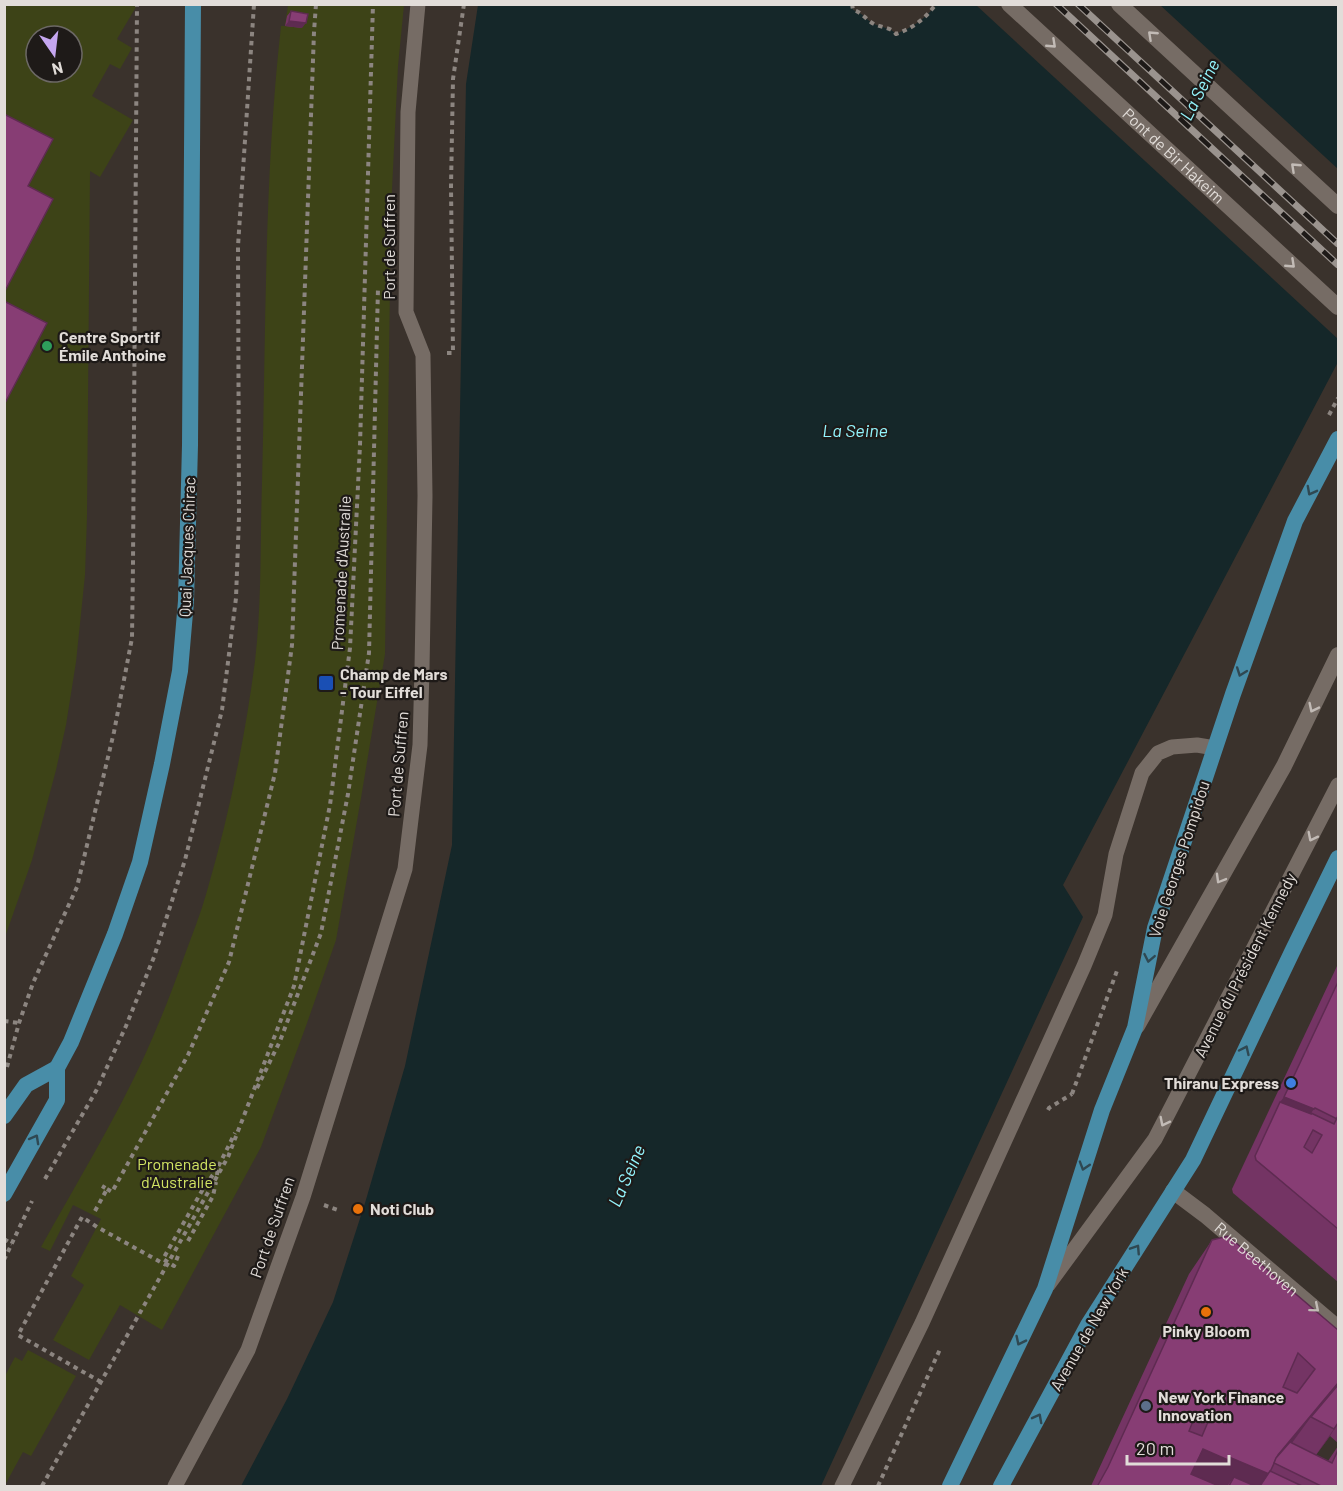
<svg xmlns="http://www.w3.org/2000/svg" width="1343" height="1491" font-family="Barlow,sans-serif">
	<rect width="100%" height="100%" fill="#3a322c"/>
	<g fill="#3d4317" fill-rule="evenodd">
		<path d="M5 5H131L136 7 117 39 132 48 120 69 110 64 92 96 133 120 100 177 90 171 87 516 85 575 76 662 66 725 56 770 32 860 5 937ZM36 36H72V72H36Z"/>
		<path d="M288 5H404L398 66 391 210 385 654 361 798 336 940 306 1026 261 1147 162 1330 120 1305 89 1360 53 1340 84 1285 71 1276 101 1219 73 1205 50 1251 41 1247C76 1184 114 1122 144 1057 159 1024 172 991 184 957 192 935 201 913 207 891 229 816 245 738 255 661 262 602 260 542 262 483 266 330 264 178 281 26H285Z"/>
		<polygon points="28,1350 76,1376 31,1456 23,1452 5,1485 5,1376 15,1357 22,1361"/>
	</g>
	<path fill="#152729" d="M478 5H852L853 10C862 12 866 20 874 24 882 28 890 27 896 34 913 27 925 19 936 5H1338V362L1063 885 1083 917 821 1486H241L287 1399 333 1302 365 1203 405 1066 452 845 466 84Z"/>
	<polygon fill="#3a322c" points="976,5 1160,5 1338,169 1338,339"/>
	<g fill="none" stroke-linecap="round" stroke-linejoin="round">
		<g stroke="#8c8580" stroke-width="4" stroke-dasharray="4.5 4.5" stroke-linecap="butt">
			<path d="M852 4 853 10C862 12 866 20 874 24 882 28 891 27 896 34 913 28 925 19 936 4"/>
			<polyline points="447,353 453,353 451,187 453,79 464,4"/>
			<polyline points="1329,415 1338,398"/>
			<polyline points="4,1021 19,1023"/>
			<polyline points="7,1067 19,1023 33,983 77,887 114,732 132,638 133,563 137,4"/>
			<polyline points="257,1088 280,1041 321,933 348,794 369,653 378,288"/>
			<polyline points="1072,1094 1118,968"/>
			<polyline points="1048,1110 1049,1108 1072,1094"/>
			<polyline points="217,1175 218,1167 235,1133"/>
			<polyline points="45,1179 96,1091 126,1026 154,957 185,860 222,710 236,598 239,517 238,246 254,4"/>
			<polyline points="107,1189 112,1192 188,1055 229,962 275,773 292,645 314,32 316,4"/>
			<polyline points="324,1205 338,1210"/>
			<polyline points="95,1211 107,1189 102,1186"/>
			<polyline points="4,1239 12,1244"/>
			<polyline points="188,1241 213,1196 216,1182"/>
			<polyline points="178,1256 174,1266 163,1259 203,1189 217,1169"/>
			<polyline points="4,1260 32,1201"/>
			<polyline points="101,1382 18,1335 82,1217 97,1227 166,1265"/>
			<polyline points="42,1486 228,1157 294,986 330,805 350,648 360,445 373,4"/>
			<polyline points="878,1486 941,1347"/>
		</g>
		<g stroke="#766c65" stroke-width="15">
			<polyline points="1048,1285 1155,1139 1338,785"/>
			<polyline points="175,1486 248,1350 303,1197 405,869 420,745 422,669 425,496 423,355 406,312 408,112 418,4"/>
			<polyline points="842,1486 922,1323 1084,966 1105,915 1116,854 1142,773 1158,753 1172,747 1197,745 1215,748"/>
		</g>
		<path stroke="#766c65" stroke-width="16" id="s1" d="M1173 1191 1205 1215 1338 1328"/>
		<g stroke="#766c65" stroke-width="16">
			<path id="s2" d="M1009 4 1338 307"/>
			<polyline points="1119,4 1338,206"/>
			<polyline points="1137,1026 1284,766 1338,655"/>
		</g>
		<g stroke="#488da8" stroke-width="16">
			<polyline points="4,1116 26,1085 57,1068"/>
			<polyline points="4,1194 57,1100 57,1068 71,1042 115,934 140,862 162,764 180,671 186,601 190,445 193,4"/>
			<polyline points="950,1486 1045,1289 1102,1110 1135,1028 1155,928 1233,694 1295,521 1338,439"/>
			<polyline points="1001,1486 1088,1325 1193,1160 1292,952 1338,858"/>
		</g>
		<defs>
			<g id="rail">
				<polyline points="1056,4 1338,265"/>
				<polyline points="1078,4 1338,244"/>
			</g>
		</defs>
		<use href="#rail" stroke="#9a938e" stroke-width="7"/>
		<use href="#rail" stroke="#1e1a18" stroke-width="4.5" stroke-dasharray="14" stroke-linecap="butt"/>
	</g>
	<g fill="#743464">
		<polygon points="291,11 302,28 285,26 287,16"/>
		<polygon points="1338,964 1338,1282 1233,1193 1232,1189"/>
		<polygon points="1212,1240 1338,1330 1338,1443 1330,1436 1316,1455 1328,1461 1338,1446 1338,1486 1091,1486 1189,1274"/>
	</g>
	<g fill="#5e2b51">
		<polygon points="289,21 306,23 302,28 285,26"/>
		<polygon points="1284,1097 1314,1109 1287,1147 1280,1102"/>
		<polygon points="1338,1383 1311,1417 1292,1443 1275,1463 1278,1455"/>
		<polygon points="1338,1423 1330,1436 1316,1455"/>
		<polygon points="1203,1449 1229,1457 1269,1474 1260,1486 1229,1486 1234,1477 1227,1486 1190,1486 1180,1482"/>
	</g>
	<g fill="#873d74" stroke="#5e2b51" stroke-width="1.5" fill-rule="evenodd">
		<polygon points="291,11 308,14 306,23 289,21"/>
		<polygon points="4,114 53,139 28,186 53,199 4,293"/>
		<polygon points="4,301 47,323 4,405"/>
		<polygon points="1338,982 1338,1116 1337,1119 1315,1108 1314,1109 1284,1097"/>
		<path d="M1280 1102 1311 1114V1113L1334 1124 1338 1116V1229L1256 1160 1255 1156ZM1313 1130 1322 1135 1312 1153 1304 1147Z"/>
		<path d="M1228 1236 1338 1330V1383L1278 1455 1269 1474 1229 1457 1228 1460 1203 1449 1191 1474 1219 1486H1099L1098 1485 1108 1467 1212 1240ZM1298 1353 1315 1369 1297 1393 1283 1387ZM1195 1416 1208 1422 1202 1436 1189 1431Z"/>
		<polygon points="1338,1385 1338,1423 1334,1429 1311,1417"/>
		<polygon points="1290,1442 1332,1463 1338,1450 1338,1486 1321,1486 1274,1463 1276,1458"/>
		<polygon points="1270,1471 1302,1486 1260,1486"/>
		<polygon points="1234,1477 1255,1486 1229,1486"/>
	</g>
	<defs><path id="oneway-chevron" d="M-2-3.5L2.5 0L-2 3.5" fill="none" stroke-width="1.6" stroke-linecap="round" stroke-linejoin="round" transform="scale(1.5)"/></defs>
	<g stroke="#c2bbb6">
		<use href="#oneway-chevron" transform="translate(1152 35) rotate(-137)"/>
		<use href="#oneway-chevron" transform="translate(1052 44) rotate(43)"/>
		<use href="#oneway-chevron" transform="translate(1295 167) rotate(-137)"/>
		<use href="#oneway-chevron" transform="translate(1291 264) rotate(43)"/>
		<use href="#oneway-chevron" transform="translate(1313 708) rotate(116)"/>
		<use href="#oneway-chevron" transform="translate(1312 837) rotate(117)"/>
		<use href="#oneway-chevron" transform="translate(1220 879) rotate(120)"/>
		<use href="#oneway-chevron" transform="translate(1164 1122) rotate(117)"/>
		<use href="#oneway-chevron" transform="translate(1315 1308) rotate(40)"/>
	</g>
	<g stroke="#2f4852">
		<use href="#oneway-chevron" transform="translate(1311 491) rotate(118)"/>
		<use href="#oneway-chevron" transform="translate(1241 672) rotate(110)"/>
		<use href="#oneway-chevron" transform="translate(1149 958) rotate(101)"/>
		<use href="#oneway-chevron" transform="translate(1245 1050) rotate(-65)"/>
		<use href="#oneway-chevron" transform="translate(35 1139) rotate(-61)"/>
		<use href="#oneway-chevron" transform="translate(1084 1166) rotate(107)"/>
		<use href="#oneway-chevron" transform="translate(1136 1249) rotate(-57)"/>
		<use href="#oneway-chevron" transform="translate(1020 1341) rotate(116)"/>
		<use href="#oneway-chevron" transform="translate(1038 1418) rotate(-62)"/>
	</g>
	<circle fill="#2e9e5b" stroke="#1e1a18" stroke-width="2" cx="47" cy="346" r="6"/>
	<rect fill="#1a4fb4" stroke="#1e1a18" stroke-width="2" x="318" y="675" width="16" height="16" rx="3"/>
	<circle fill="#3f7fe0" stroke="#1e1a18" stroke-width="2" cx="1291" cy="1083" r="6"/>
	<g fill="#e8710a" stroke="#1e1a18" stroke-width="2">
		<circle cx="358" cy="1209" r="6"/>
		<circle cx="1206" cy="1312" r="6"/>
	</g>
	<circle fill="#5c6f8a" stroke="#1e1a18" stroke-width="2" cx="1146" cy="1406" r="6"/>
	<g text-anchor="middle" stroke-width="4.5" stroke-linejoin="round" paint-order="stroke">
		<g font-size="16" fill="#e2ddd9" stroke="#1e1a18">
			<text dy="6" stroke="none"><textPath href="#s2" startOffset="224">Pont de Bir Hakeim</textPath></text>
			<text transform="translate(389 247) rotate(-90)" y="6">Port de Suffren</text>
			<text transform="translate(187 547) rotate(-88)" y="6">Quai Jacques Chirac</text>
			<text transform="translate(341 573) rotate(-87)" y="6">Promenade d'Australie</text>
			<text transform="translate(398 764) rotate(-85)" y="6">Port de Suffren</text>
			<text transform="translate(1179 859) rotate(-72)" y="6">Voie Georges Pompidou</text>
			<text transform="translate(1245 965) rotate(-63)" y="6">Avenue du Président Kennedy</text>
			<text transform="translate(272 1227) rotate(-71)" y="6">Port de Suffren</text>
			<text dy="6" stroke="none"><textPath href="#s1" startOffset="108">Rue Beethoven</textPath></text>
			<text transform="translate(1089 1329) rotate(-60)" y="6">Avenue de New York</text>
		</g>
		<g font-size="16" font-weight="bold" fill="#e2ddd9" stroke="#1e1a18" text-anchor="start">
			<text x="59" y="343">Centre Sportif<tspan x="59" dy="18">Émile Anthoine</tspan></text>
			<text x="340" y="680">Champ de Mars<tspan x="340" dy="18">- Tour Eiffel</tspan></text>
			<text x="1279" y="1089" text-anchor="end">Thiranu Express</text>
			<text x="370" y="1215">Noti Club</text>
			<text x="1206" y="1337" text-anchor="middle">Pinky Bloom</text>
			<text x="1158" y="1403">New York Finance<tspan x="1158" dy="18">Innovation</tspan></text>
		</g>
		<g font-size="16" fill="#d2e463" stroke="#1e1a18">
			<text x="177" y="1170">Promenade<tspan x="177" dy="18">d'Australie</tspan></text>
		</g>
		<g font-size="18" font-style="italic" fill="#93f4fc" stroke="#1e1a18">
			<text transform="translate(1200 90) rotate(-63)" y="6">La Seine</text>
			<text x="855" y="437">La Seine</text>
			<text transform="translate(627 1176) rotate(-66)" y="6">La Seine</text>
		</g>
	</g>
	<rect width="1343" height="1491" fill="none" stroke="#e2ddd9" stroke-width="12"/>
	<g transform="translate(54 54) rotate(166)"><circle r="28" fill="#1e1a18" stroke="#6c6865" stroke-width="1.5"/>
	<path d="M0-4.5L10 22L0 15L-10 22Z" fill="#c5a6f0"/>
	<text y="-9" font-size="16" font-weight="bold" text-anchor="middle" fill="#e2ddd9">N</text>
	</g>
	<path d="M1127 1455v9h102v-9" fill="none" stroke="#e2ddd9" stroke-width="3"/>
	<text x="1136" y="1455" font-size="18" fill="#e2ddd9" stroke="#1e1a18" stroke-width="4.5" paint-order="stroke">20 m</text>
</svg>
